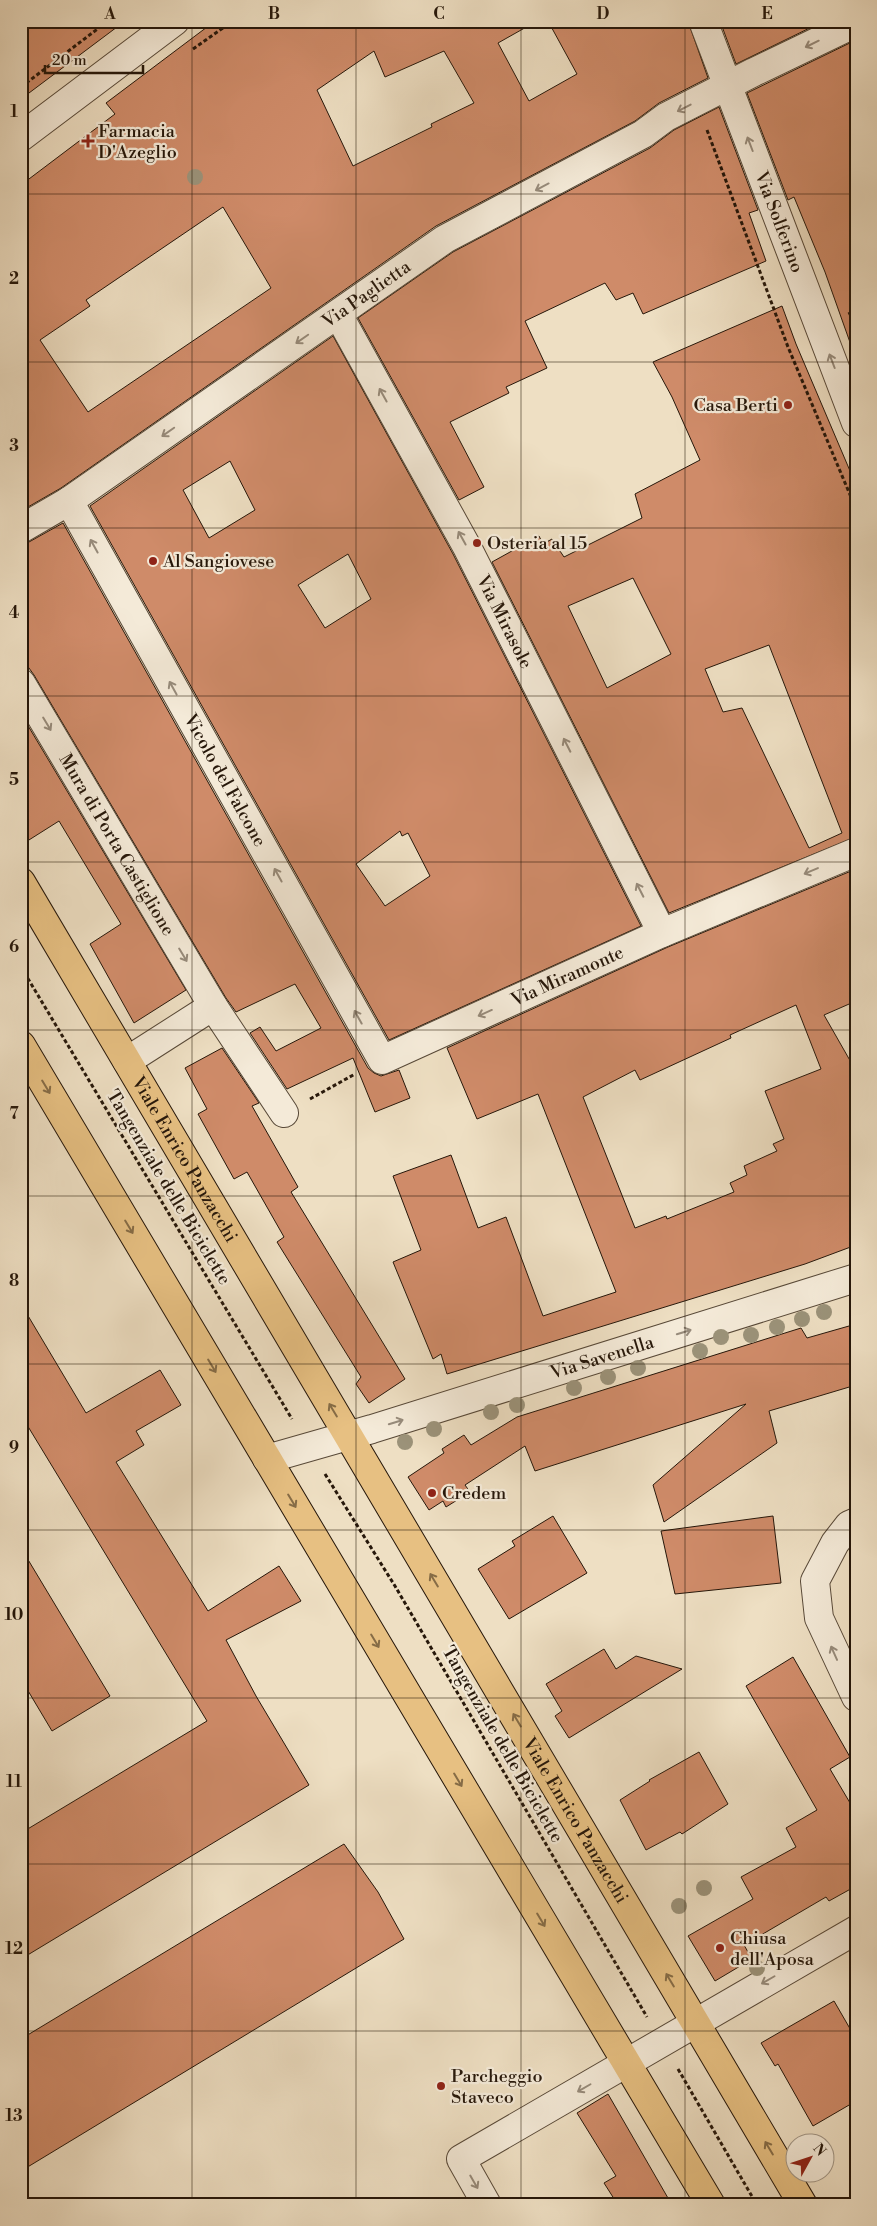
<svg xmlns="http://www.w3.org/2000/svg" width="877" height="2226" font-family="'Libre Bodoni',serif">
	<rect width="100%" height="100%" fill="#eedfc3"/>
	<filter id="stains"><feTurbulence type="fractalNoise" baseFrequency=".004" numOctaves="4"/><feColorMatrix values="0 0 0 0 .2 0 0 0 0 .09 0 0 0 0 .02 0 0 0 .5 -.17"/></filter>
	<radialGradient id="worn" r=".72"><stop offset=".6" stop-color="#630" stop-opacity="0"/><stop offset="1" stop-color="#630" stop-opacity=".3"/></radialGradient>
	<g fill="#cf8b69" stroke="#26170a" fill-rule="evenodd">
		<polygon points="21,21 125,21 21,99"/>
		<path d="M215 21H537L498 43 529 101 577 74 548 21H688L708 78 659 103 635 121 436 226 61 488 21 511V185L115 114 106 103ZM374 51 385 77 444 51 474 103 431 124 432 127 353 166 317 90ZM223 207 271 288 88 412 40 340 90 306 86 300Z"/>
		<polygon points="720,21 824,21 736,64"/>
		<polygon points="856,40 856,348 852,348 825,272 794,197 788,200 747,93"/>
		<polygon points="719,107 758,210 749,213 766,261 643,314 633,293 616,300 605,283 525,321 547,368 506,387 509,393 450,422 484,487 459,500 358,318 453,252 650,148 674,130"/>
		<path d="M782 306 796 344 856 485V837L669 913 492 562 539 536 543 544 552 539 564 557 642 518 635 494 700 460 672 397 653 362ZM633 578 671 654 607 688 568 606ZM769 645 842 833 809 848 742 708 723 712 705 669Z"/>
		<path d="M333 336 453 554 641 926 389 1040 90 506ZM230 461 255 510 209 538 183 490ZM348 554 371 599 325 628 298 585ZM400 831 402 836 408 833 430 876 385 906 356 864Z"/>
		<polygon points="63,523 368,1068 374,1073 381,1076 399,1070 410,1098 375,1112 353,1058 287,1089 250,1033 260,1027 276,1051 321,1028 295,984 236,1012 226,998 34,675 21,657 21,545 29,542"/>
		<polygon points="21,714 186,990 134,1023 90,944 121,924 59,821 21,845"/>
		<path d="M856 869V1001L824 1015 856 1071V1245L805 1264 447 1374 441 1354 433 1359 393 1262 421 1250 393 1176 451 1155 478 1228 506 1217 543 1316 616 1292 538 1094 477 1119 447 1048 668 947ZM796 1005 821 1069 765 1091 784 1139 773 1144 777 1151 744 1166 747 1175 730 1183 734 1192 667 1219 666 1216 635 1228 583 1097 635 1070 640 1080 731 1038 730 1035Z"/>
		<polygon points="222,1048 259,1103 252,1106 298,1187 291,1192 405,1379 369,1403 356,1384 361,1377 277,1242 284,1237 247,1172 234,1179 198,1114 207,1109 185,1068"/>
		<polygon points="21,1304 86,1413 160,1370 181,1405 136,1431 144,1445 116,1462 208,1611 279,1566 301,1601 226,1640 256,1696 309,1785 21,1959 21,1833 207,1721 21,1415"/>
		<polygon points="856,1324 856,1385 769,1411 777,1443 664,1522 653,1485 746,1404 535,1471 525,1446 465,1485 470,1492 446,1507 443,1501 429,1510 408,1477 444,1453 442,1449 464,1435 471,1445 517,1417 801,1328 807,1338"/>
		<polygon points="553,1516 587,1573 509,1619 478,1569 515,1546 512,1541"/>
		<polygon points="773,1516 781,1583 675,1594 661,1531"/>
		<polygon points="21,1548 110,1696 52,1731 21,1679"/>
		<polygon points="604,1649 616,1669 636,1656 682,1669 569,1738 555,1716 562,1711 546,1684"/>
		<polygon points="793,1657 850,1757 830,1769 856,1813 856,1886 829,1901 826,1897 744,1945 752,1959 715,1981 688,1936 753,1899 741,1877 796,1847 786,1828 817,1810 746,1686"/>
		<polygon points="699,1752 728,1804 682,1834 680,1832 646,1850 620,1800 650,1781 649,1780"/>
		<polygon points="344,1844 378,1892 404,1939 21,2171 21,2039"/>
		<polygon points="834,2001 856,2039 856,2101 813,2126 778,2064 775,2066 761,2043"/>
		<polygon points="608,2094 672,2205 618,2205 604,2183 616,2176 577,2113"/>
	</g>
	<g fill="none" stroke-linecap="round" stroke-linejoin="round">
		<defs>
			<g id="minor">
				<path id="s1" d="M703 21 856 423"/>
				<polyline points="21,137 175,21"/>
				<path id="s2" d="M338 314 467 547 662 933"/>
				<path id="s3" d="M69 501 382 1060 662 933 856 852"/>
				<path id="s4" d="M21 529 69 501 445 239 643 134 666 117 754 72 856 23"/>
				<path id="s5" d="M21 683 213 1006 127 1061"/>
				<polyline points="213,1006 284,1113"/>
				<path id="s6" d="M267 1459 372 1429 856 1278"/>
				<polyline points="856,1522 849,1525 835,1543 815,1581 819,1618 856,1697"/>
				<polyline points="487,2205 461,2159 856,1930"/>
			</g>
			<g id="major">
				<path id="s7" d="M21 882 803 2205"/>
				<polyline points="21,1045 711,2205"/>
			</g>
		</defs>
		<use href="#minor" stroke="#584938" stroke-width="30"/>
		<use href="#major" stroke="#26170a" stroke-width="30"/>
		<g stroke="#26170a" stroke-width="3" stroke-dasharray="4 2.5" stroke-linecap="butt">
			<polyline points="193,49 233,21"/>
			<polyline points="21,87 108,21"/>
			<polyline points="707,130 788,347 856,509"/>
			<polyline points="849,312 856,327"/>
			<polyline points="21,967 292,1419"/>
			<polyline points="310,1099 355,1074"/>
			<polyline points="325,1474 395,1586 647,2017"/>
			<polyline points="678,2069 757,2205"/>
		</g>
		<use href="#minor" stroke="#f4ead8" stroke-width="28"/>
		<use href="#major" stroke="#e7c082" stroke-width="28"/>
	</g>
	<g fill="#9b9279">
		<circle cx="195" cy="177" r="8"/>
		<circle cx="824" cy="1312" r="8"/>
		<circle cx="802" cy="1319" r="8"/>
		<circle cx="777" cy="1327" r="8"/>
		<circle cx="751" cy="1335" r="8"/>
		<circle cx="721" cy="1337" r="8"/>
		<circle cx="700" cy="1351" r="8"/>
		<circle cx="638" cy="1368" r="8"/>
		<circle cx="608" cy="1377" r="8"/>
		<circle cx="574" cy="1388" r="8"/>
		<circle cx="517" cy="1405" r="8"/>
		<circle cx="491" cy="1412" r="8"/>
		<circle cx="434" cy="1429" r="8"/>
		<circle cx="405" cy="1442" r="8"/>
		<circle cx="704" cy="1888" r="8"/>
		<circle cx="679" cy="1906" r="8"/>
		<circle cx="757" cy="1968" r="8"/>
	</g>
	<defs><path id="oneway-shaft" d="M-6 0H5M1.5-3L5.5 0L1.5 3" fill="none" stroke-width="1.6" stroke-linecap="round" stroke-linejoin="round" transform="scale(1.25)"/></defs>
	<g stroke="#978b7b">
		<use href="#oneway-shaft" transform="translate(812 44) rotate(154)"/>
		<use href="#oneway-shaft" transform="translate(684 108) rotate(153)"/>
		<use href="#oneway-shaft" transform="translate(750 144) rotate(-111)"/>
		<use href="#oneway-shaft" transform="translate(542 187) rotate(152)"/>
		<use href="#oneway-shaft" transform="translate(302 339) rotate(145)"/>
		<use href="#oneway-shaft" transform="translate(832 361) rotate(-111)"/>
		<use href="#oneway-shaft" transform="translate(383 395) rotate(-119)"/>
		<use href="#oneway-shaft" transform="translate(168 432) rotate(145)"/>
		<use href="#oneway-shaft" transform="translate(462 538) rotate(-119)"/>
		<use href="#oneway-shaft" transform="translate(94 546) rotate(-119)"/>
		<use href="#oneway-shaft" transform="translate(173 688) rotate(-119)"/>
		<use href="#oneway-shaft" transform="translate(47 724) rotate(59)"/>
		<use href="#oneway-shaft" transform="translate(567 745) rotate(-117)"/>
		<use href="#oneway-shaft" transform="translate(811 871) rotate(157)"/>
		<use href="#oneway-shaft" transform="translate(278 875) rotate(-119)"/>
		<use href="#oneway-shaft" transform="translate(640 890) rotate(-117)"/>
		<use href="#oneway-shaft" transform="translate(183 955) rotate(59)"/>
		<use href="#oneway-shaft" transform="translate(485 1013) rotate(156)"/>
		<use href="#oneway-shaft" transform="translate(358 1017) rotate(-119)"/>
		<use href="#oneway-shaft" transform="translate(684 1332) rotate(-17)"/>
		<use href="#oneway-shaft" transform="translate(396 1422) rotate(-17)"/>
		<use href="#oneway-shaft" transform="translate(834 1653) rotate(-114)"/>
		<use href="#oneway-shaft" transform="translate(768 1980) rotate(150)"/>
		<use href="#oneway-shaft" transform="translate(584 2088) rotate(150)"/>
		<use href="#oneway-shaft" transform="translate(474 2182) rotate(60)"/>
	</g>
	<g stroke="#866c46">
		<use href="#oneway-shaft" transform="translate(46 1087) rotate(59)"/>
		<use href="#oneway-shaft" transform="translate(129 1227) rotate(59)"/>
		<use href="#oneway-shaft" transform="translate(212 1366) rotate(59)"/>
		<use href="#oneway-shaft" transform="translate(333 1410) rotate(-121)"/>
		<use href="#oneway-shaft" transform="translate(292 1501) rotate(59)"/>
		<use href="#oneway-shaft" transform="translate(434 1580) rotate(-121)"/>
		<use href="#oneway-shaft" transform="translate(375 1641) rotate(59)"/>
		<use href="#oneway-shaft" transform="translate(517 1720) rotate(-121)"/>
		<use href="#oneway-shaft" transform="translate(458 1780) rotate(59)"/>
		<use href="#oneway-shaft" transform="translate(541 1920) rotate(59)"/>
		<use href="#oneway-shaft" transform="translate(670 1980) rotate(-121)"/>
		<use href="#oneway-shaft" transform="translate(769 2148) rotate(-121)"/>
	</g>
	<path fill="none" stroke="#26170a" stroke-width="1" stroke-opacity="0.55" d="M192 21V2205M356 21V2205M521 21V2205M685 21V2205M21 194H856M21 362H856M21 528H856M21 696H856M21 862H856M21 1030H856M21 1196H856M21 1364H856M21 1530H856M21 1698H856M21 1864H856M21 2031H856"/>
	<g fill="#8f2418" stroke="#f4ead8" stroke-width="2">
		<path d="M85.5 133.5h5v5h5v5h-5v5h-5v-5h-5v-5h5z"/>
		<circle cx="788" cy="405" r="5"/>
		<circle cx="477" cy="543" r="5"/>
		<circle cx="153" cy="561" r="5"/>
		<circle cx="432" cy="1493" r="5"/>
		<circle cx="720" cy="1948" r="5"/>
		<circle cx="441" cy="2086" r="5"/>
	</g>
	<g text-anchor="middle" stroke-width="4.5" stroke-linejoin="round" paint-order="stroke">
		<g font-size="18" fill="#26170a" stroke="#f4ead8" text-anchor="start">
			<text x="98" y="137">Farmacia<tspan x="98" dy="21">D'Azeglio</tspan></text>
			<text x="778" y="411" text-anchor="end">Casa Berti</text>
			<text x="487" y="549">Osteria al 15</text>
			<text x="163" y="567">Al Sangiovese</text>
			<text x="442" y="1499">Credem</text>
			<text x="730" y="1944">Chiusa<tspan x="730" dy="21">dell'Aposa</tspan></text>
			<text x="451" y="2082">Parcheggio<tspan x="451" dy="21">Staveco</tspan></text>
		</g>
		<g font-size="18" fill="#26170a" stroke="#f4ead8">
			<text dy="6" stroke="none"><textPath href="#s1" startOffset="215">Via Solferino</textPath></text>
			<text dy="6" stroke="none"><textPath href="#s4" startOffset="418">Via Paglietta</textPath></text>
			<text dy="6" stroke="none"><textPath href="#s2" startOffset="350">Via Mirasole</textPath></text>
			<text dy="6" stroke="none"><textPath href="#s3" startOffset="320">Vicolo del Falcone</textPath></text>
			<text dy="6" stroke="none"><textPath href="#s5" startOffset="188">Mura di Porta Castiglione</textPath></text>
			<text dy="6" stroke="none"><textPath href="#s3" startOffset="844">Via Miramonte</textPath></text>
			<text dy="6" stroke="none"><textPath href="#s7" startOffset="322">Viale Enrico Panzacchi</textPath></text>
			<text transform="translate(169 1187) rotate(59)" y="6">Tangenziale delle Biciclette</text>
			<text dy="6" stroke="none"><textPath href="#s6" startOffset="350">Via Savenella</textPath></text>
			<text transform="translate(503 1744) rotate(60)" y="6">Tangenziale delle Biciclette</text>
			<text dy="6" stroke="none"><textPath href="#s7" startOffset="1090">Viale Enrico Panzacchi</textPath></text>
		</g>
	</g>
	<rect width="877" height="2226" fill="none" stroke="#eedfc3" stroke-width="55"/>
	<g transform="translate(810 2158) rotate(50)"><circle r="24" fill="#f4ead8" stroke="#a29686"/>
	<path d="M0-4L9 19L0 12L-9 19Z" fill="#8f2418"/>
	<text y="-8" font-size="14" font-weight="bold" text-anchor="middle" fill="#26170a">N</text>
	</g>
	<path d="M45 65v8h98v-8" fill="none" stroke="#26170a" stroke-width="2.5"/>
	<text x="52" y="65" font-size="15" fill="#26170a" stroke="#f4ead8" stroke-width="4" paint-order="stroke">20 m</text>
	<rect x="28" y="28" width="822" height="2170" fill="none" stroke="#26170a" stroke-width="2"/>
	<g font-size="16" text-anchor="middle" font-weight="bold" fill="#26170a">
		<text x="110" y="19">A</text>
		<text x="274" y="19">B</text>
		<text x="439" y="19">C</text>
		<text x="603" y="19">D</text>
		<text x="767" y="19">E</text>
		<text x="14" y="117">1</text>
		<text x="14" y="284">2</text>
		<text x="14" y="451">3</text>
		<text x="14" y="618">4</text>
		<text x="14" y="785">5</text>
		<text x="14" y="952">6</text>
		<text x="14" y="1119">7</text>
		<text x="14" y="1286">8</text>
		<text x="14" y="1453">9</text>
		<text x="14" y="1620">10</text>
		<text x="14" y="1787">11</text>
		<text x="14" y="1954">12</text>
		<text x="14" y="2121">13</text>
	</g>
	<rect width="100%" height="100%" filter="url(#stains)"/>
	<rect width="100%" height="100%" fill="url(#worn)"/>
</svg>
